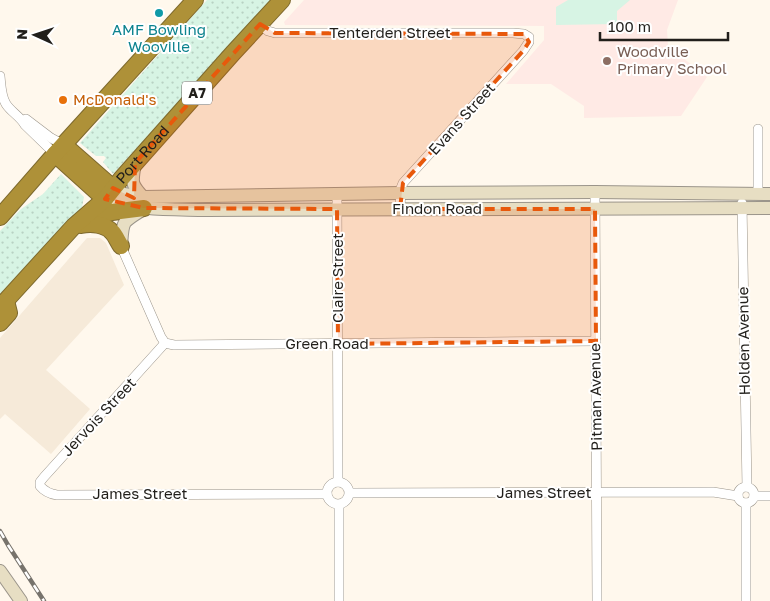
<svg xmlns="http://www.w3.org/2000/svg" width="770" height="601" font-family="'Golos Text',sans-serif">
	<defs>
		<pattern id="grass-dots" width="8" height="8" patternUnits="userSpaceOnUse" patternTransform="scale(1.25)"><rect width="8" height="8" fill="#d7f4e4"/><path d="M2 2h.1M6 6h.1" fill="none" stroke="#b8d1c3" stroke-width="1.8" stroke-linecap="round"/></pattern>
	</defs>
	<rect width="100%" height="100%" fill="#fff8ed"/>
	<polygon fill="#f6ead9" points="87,238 100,238 106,243 124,285 46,370 90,409 51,454 5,414 0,419 0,338"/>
	<polygon fill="#ffeae5" points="304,0 678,0 667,30 668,46 707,77 681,116 584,118 584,106 551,84 506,84 544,40 544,26 285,25 284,22"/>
	<g fill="url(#grass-dots)">
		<polygon points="207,0 271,0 113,174 103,162 106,158 104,156 96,156 80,143"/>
		<polygon points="61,174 84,197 82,207 0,294 0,231 21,209 43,194"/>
	</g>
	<polygon fill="#d7f4e4" points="568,0 630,0 617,11 617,24 556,25 556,7"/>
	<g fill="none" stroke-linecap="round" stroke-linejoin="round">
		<defs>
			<g id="street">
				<polyline points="260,24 268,31 275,33 513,33 524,34 529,37 529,42 523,51 403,183 401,188 400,209"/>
				<path d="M0 76C1 85 1 96 6 104 11 112 20 116 25 125L55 154"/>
				<polyline points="26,119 51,138 64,145"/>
				<polyline points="595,192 597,601"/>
				<polyline points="337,194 338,482"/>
				<polyline points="758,194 758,129"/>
				<polyline points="742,203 747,487"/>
				<polyline points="121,246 161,337 165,343 174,345 596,341"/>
				<path d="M165 343 44 477 40 482V486C45 492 50 494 57 495L327 494"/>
				<circle cx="338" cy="493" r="11"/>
				<circle cx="746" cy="495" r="8"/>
				<polyline points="350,493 713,492 738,496"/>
				<polyline points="754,496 770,496"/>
				<polyline points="339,505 339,601"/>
				<polyline points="746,601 746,503"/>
			</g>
			<g id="secondary">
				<path d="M135 163C132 182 130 183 143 197"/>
				<polyline points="113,188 124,194 143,197 400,193 595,192 770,194"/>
				<path d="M105 199C137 211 172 209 206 210L770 208"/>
				<path d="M121 246C123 221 121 223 142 210"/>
				<polyline points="0,571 21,601"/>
			</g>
			<g id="highway">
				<polyline points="64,145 113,188"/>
				<polyline points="55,154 105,199"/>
				<polyline points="0,217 55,154 195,0"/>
				<polyline points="86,222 101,215 112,212 144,208"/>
				<path d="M81 225C91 223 105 224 112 232 116 236 118 242 121 246"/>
				<path id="s1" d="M0 307 74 226 105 199 121 179 233 53 282 0"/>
				<polyline points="0,323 9,313 6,301"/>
			</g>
		</defs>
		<use href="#street" stroke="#9b958b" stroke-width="10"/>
		<use href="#secondary" stroke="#9b958b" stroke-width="14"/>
		<use href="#highway" stroke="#7d692e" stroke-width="18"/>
		<use href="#street" stroke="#fff" stroke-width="9"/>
		<use href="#secondary" stroke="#e7dec3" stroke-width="12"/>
		<use href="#highway" stroke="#ae9138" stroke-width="16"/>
		<defs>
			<polyline id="rail" points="0,531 8,545 44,601"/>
		</defs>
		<use href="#rail" stroke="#77736c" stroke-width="4.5"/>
		<use href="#rail" stroke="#fff" stroke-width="2.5" stroke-dasharray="8" stroke-linecap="butt"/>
	</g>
	<path fill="#e8590c" fill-opacity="0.2" stroke="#e8590c" stroke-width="4" stroke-dasharray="10 6" stroke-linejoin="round" d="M260 24 275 33 524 34 529 42 523 51 403 183 400 209H595L596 341 338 344 337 209 144 208 105 199 113 188 134 198 135 163Z"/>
	<circle fill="#0f9aa8" stroke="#fff" stroke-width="2" cx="159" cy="13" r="5"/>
	<circle fill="#8d6e63" stroke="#fff" stroke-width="2" cx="607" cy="61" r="5"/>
	<circle fill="#e8710a" stroke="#fff" stroke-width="2" cx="63" cy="100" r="5"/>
	<g text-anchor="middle" stroke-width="4" stroke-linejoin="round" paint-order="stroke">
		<rect fill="#fff" stroke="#64625f" stroke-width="1" x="182" y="81.5" width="30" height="23" rx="4"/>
		<g font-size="14" font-weight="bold" fill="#211f1b">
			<text x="197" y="98">A7</text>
		</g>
		<g font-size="15" fill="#0d838f" stroke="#fff">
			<text x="159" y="35">AMF Bowling<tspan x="159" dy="17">Wooville</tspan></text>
		</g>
		<g font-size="15" fill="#211f1b" stroke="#fff">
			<text x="390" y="38">Tenterden Street</text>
			<text transform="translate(462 119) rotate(-48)" y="5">Evans Street</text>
			<text dy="5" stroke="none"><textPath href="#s1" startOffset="209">Port Road</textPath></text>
			<text x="437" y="214">Findon Road</text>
			<text transform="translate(338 278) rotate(-90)" y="5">Claire Street</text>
			<text transform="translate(744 341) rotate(-91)" y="5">Holden Avenue</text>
			<text x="327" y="349">Green Road</text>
			<text transform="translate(596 397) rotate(-91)" y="5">Pitman Avenue</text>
			<text transform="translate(99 417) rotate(-47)" y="5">Jervois Street</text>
			<text x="544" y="498">James Street</text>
			<text x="140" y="499">James Street</text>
		</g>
		<g font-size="15" fill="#785e54" stroke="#fff" text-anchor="start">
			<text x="617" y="57">Woodville<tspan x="617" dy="17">Primary School</tspan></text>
		</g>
		<g font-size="15" fill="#c56008" stroke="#fff" text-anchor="start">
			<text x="73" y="105">McDonald's</text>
		</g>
	</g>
	<g transform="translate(35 35) rotate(273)" stroke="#ffffff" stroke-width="4" paint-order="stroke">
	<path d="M0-4L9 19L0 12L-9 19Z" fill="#211f1b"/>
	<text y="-8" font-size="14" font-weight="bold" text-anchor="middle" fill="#211f1b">N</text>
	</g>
	<path d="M600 32v8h128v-8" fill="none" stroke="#211f1b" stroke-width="2.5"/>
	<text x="608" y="32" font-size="15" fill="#211f1b" stroke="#ffffff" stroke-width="4" paint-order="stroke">100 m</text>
</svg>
